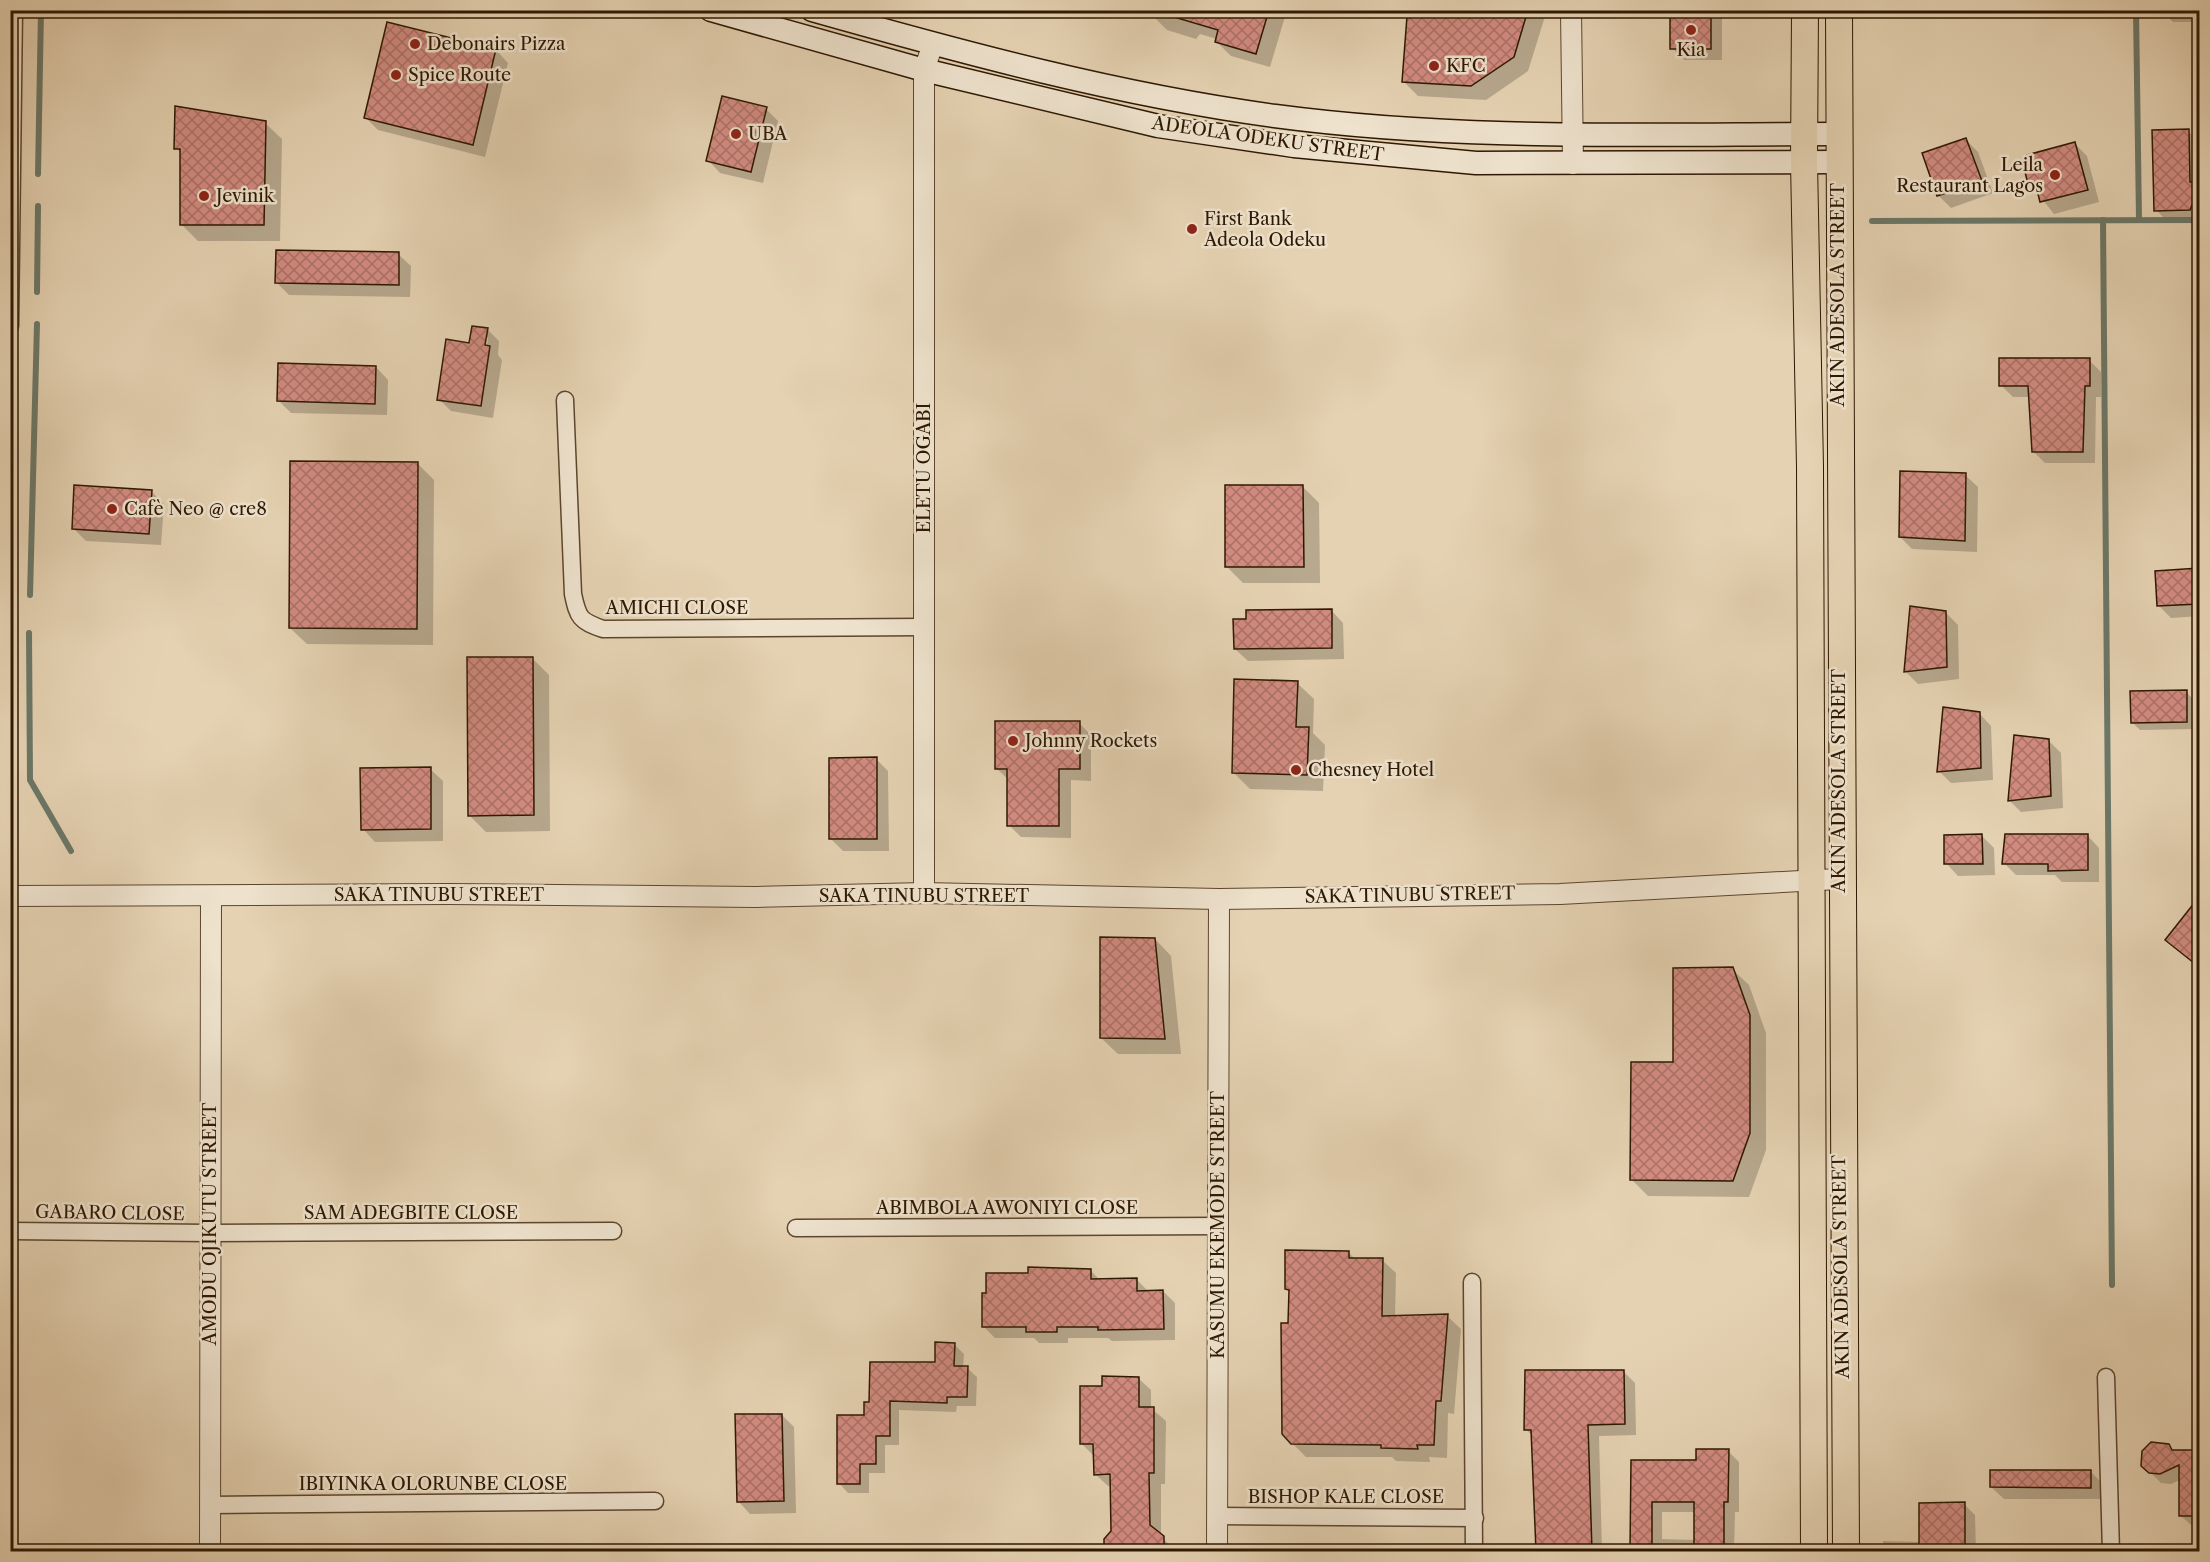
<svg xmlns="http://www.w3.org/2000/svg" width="2210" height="1562" font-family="'Libre Caslon Text',serif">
	<defs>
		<pattern id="building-cross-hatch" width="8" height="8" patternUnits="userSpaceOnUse" patternTransform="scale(1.5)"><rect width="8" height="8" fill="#d28b80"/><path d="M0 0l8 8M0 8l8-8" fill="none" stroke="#ab7167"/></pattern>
	</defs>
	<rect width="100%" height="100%" fill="#e5d2b2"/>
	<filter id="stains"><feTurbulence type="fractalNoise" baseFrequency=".00333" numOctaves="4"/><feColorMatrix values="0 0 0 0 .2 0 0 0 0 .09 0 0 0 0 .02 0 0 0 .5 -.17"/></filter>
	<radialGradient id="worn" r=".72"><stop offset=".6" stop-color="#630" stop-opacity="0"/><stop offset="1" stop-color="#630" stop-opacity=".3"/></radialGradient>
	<g fill="#0003" fill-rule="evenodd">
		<polygon points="1155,10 1287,10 1270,67 1231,56 1216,41 1217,39 1200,34 1196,39 1167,30 1153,16"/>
		<polygon points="1437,10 1547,10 1528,71 1486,100 1418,96 1403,81 1426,17"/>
		<polygon points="1672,10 1722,10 1722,60 1684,60 1672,48"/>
		<polygon points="2161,10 2200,10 2200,22 2173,22"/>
		<polygon points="388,24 496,50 508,63 485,157 378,130 366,118"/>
		<polygon points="766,109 778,121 763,183 720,173 708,160"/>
		<polygon points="265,123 282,139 280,241 198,241 182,225 182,154 176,148"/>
		<polygon points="2188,131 2199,142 2200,220 2167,221 2156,210"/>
		<polygon points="1966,140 1978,152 1993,193 1951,208 1938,195"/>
		<polygon points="2075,144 2087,156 2099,202 2054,214 2030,184 2026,169"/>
		<polygon points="398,254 411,266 410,297 289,295 277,283"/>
		<path d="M487 329 499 341 498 355 502 360 493 418 451 411 439 399 471 345ZM485 338H488L486 353H483Z"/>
		<polygon points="2089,360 2101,372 2101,397 2096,397 2095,463 2045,463 2033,451 2030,397 2013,397 2001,385"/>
		<polygon points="376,367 388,380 387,415 291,413 278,400"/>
		<polygon points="418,464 434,480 433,645 307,644 290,628"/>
		<polygon points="1965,475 1978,487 1977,552 1912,549 1900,537"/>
		<polygon points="1303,487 1319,503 1320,583 1243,583 1227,567"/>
		<polygon points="151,491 164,504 161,545 86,541 73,528"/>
		<polygon points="2200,569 2200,616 2171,618 2158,605 2156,572"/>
		<polygon points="1331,610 1343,623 1344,659 1248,661 1235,649"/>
		<polygon points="1945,612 1958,625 1959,679 1918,684 1906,672"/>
		<polygon points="532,658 549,675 550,831 486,832 469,815"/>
		<polygon points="1297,683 1314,699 1313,733 1325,745 1323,791 1250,789 1233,772"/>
		<polygon points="2186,692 2194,700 2195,729 2140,730 2132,722"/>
		<polygon points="1979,713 1991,726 1993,780 1951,783 1939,771"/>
		<polygon points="1079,723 1091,735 1091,781 1071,780 1071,838 1021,837 1009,825 1009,780 996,768"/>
		<polygon points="2049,741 2061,753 2063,808 2021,812 2009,800"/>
		<polygon points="876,759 888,771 889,851 843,851 831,839"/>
		<polygon points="430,769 443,781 443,841 375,842 363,829"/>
		<polygon points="2087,835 2099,848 2099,882 2062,882 2055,875 2016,875 2004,863"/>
		<polygon points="1982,836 1994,848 1995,875 1958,876 1946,863"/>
		<polygon points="2200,899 2200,968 2167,940"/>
		<polygon points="1155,939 1171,956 1181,1054 1118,1054 1101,1038"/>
		<polygon points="1732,969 1749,985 1766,1033 1766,1150 1749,1197 1648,1196 1632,1180 1674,1063"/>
		<polygon points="1348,1252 1356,1260 1382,1260 1396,1273 1395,1317 1447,1316 1461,1329 1454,1414 1448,1413 1447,1458 1429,1457 1430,1462 1396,1461 1392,1457 1306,1457 1292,1443 1290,1292 1287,1289"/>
		<polygon points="1090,1270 1100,1280 1136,1279 1149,1292 1163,1291 1175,1303 1175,1340 1112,1341 1108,1338 1068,1338 1068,1343 1039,1343 1034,1338 995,1338 983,1326"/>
		<polygon points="954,1344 964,1354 963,1367 967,1368 977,1377 976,1406 957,1406 956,1412 899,1410 899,1445 885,1445 885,1473 869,1473 869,1493 848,1493 839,1483 871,1403 936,1363"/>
		<polygon points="1623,1371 1635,1383 1636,1435 1599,1436 1602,1552 1537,1552 1533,1437 1526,1429"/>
		<polygon points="1138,1378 1151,1390 1151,1408 1166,1421 1165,1484 1161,1484 1161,1536 1176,1552 1105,1552 1106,1539 1112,1532 1112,1486 1108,1486 1095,1474 1094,1456 1082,1444 1104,1387"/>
		<polygon points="782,1415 794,1427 796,1513 750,1514 738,1501"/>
		<polygon points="2168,1445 2174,1451 2200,1451 2200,1525 2191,1525 2180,1515 2180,1480 2171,1484 2161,1483 2143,1465"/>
		<path d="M1728 1451 1739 1462V1512H1735L1734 1552H1631L1632 1462H1697ZM1662 1512H1695V1540L1662 1539Z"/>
		<polygon points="2091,1472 2103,1484 2103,1499 2004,1499 1991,1487"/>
		<polygon points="1964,1504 1975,1515 1976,1552 1883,1552 1883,1541 1921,1542"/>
		<polygon points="949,1544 1017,1546 1023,1552 948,1552"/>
		<polygon points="2004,1547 2060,1547 2065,1552 2004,1552"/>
	</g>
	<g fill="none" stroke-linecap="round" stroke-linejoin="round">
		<g stroke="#6c7868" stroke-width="6">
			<polyline points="2136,10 2139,220"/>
			<polyline points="38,174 41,10"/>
			<polyline points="2103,220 2112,1285"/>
			<polyline points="1872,221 2200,220"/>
			<polyline points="37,292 38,206"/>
			<polyline points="30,595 37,324"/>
			<polyline points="29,633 30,780 71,851"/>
		</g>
	</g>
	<g fill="url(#building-cross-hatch)" stroke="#2e1802" stroke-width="1.5">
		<polygon points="1167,10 1269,10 1256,54 1215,42 1218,30 1167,15"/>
		<polygon points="1434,10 1528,10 1514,57 1471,86 1402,82 1407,16 1426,15"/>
		<rect x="1670" y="10" width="41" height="39"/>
		<polygon points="387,22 496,49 473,145 364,118"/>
		<polygon points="722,96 767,107 751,172 706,161"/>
		<polygon points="175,106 266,121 264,225 180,225 180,149 174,149"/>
		<polygon points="2189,129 2190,182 2198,182 2199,205 2192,205 2190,210 2154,211 2152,130"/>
		<polygon points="1966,138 1982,181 1937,196 1922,153"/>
		<polygon points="2075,142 2088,190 2040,202 2035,182 2028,184 2024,168 2030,167 2027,155"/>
		<polygon points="276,250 399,252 399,285 275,283"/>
		<polygon points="472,326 488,328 485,345 490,346 481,406 437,400 446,339 469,343"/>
		<polygon points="1999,358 2090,358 2090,386 2085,386 2083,452 2032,452 2028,386 1999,386"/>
		<polygon points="278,363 376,366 375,404 277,401"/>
		<polygon points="290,461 418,462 417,629 289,628"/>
		<polygon points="1900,471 1966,473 1965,541 1899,537"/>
		<polygon points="74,485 152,490 149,534 72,529"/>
		<polygon points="1225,485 1303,485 1304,567 1225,567"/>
		<polygon points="2199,568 2199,604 2157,606 2155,571"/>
		<polygon points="1910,606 1946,611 1947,667 1904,672"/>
		<polygon points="1332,609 1332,648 1234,649 1233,619 1246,619 1246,610"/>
		<polygon points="467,657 533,657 534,815 468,816"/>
		<polygon points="1234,679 1298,681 1296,727 1309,727 1307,775 1232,773"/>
		<polygon points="2187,690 2187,722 2131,723 2130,691"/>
		<polygon points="1943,707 1980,712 1981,768 1937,772"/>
		<polygon points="995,721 1080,721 1080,769 1059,769 1059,826 1007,826 1007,769 995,769"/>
		<polygon points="2014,735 2049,739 2051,796 2008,801"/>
		<polygon points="877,757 877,839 829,839 829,758"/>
		<polygon points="431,767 431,829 361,830 360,768"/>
		<polygon points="1982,834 1983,864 1944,864 1944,835"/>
		<polygon points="2005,834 2088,834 2088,870 2048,871 2048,864 2002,864"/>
		<polygon points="2199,897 2199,967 2165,940"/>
		<polygon points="1100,937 1155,938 1165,1039 1100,1038"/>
		<polygon points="1733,967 1750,1015 1750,1133 1733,1181 1630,1180 1631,1062 1673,1062 1673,968"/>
		<polygon points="1285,1250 1349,1251 1349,1258 1383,1258 1382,1316 1448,1314 1441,1401 1436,1401 1434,1445 1417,1445 1418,1449 1381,1448 1381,1445 1291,1444 1282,1434 1281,1323 1288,1323 1289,1290 1285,1289"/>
		<polygon points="1028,1267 1091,1269 1091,1279 1137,1278 1137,1291 1163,1290 1164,1329 1098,1330 1098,1327 1057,1327 1057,1332 1026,1332 1026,1327 982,1327 982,1293 986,1293 986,1273 1028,1273"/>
		<polygon points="935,1342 955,1343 954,1366 968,1366 967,1397 947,1397 947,1403 890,1401 890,1436 876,1436 876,1464 860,1464 860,1484 837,1484 837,1415 864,1415 864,1402 869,1402 870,1362 935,1362"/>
		<polygon points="1525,1370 1624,1370 1625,1424 1588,1425 1592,1551 1536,1551 1531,1430 1524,1430"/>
		<polygon points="1102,1376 1139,1377 1139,1407 1154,1407 1154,1473 1149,1473 1150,1525 1164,1536 1164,1551 1104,1551 1104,1539 1111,1531 1110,1474 1094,1475 1093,1444 1080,1444 1080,1386 1102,1386"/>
		<polygon points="735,1414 782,1414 784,1501 737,1502"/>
		<polygon points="2151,1442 2169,1444 2172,1450 2199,1450 2199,1516 2179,1516 2179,1465 2160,1474 2149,1473 2141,1466 2142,1451"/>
		<polygon points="1696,1449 1729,1449 1728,1502 1724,1502 1724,1551 1694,1551 1694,1502 1652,1502 1652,1551 1630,1551 1631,1460 1696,1460"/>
		<polygon points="1990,1470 2091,1470 2091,1488 1990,1487"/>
		<polygon points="1965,1502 1965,1551 1919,1551 1919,1503"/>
	</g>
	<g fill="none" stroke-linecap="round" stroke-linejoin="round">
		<defs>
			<g id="minor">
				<polyline points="10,326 14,10"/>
				<path d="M565 400 573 594C578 618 580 621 603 629L924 627"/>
				<polyline points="796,1228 1219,1226"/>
				<polyline points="10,1231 209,1233 613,1231"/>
				<polyline points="1472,1282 1474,1552"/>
				<polyline points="2106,1377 2111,1552"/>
				<polyline points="211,1505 655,1501"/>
				<polyline points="1217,1516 1475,1518"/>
			</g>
			<g id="tertiary">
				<polyline points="1571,10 1573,164"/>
				<polyline points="924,893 924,70 933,44"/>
				<polyline points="10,896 448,894 756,897 924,893 1219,899 1560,894 1838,879"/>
				<polyline points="210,1552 211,896"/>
				<polyline points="1217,1552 1219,899"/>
			</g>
			<g id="secondary">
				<polyline points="711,10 924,70 1158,126 1294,146 1476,163 1838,162"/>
				<path d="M812 10C964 53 1119 95 1275 116 1462 141 1651 134 1839 134"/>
			</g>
			<g id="primary">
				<polyline points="1805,10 1804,162 1810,467 1814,1552"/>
				<path d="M1839 10C1839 524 1839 1038 1846 1552"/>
			</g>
		</defs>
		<use href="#minor" stroke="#5c462e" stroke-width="19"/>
		<use href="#tertiary" stroke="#5c462e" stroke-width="22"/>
		<use href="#secondary" stroke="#2e1802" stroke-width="25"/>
		<use href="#primary" stroke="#2e1802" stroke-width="28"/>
		<use href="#minor" stroke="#eee2cd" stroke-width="16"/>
		<use href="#tertiary" stroke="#eee2cd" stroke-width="20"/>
		<use href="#secondary" stroke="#eee2cd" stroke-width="22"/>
		<use href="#primary" stroke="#e5d2b2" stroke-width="26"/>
	</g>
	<g fill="#8f2418" stroke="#eee2cd" stroke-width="2">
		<circle cx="1691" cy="30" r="6"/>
		<circle cx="415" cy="44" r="6"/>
		<circle cx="1434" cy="66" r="6"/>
		<circle cx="396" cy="75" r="6"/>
		<circle cx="736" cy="134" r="6"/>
		<circle cx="2055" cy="175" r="6"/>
		<circle cx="204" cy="196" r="6"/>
		<circle cx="1192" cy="229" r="6"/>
		<circle cx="112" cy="509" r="6"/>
		<circle cx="1013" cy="741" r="6"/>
		<circle cx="1296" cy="770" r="6"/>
	</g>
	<g text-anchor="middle" stroke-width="5" stroke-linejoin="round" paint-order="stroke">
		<g font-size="18" fill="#2e1802" stroke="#eee2cd" text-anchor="start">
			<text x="427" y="50">Debonairs Pizza</text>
			<text x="1691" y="56" text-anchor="middle">Kia</text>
			<text x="1446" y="72">KFC</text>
			<text x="408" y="81">Spice Route</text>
			<text x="748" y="140">UBA</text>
			<text x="2043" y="171" text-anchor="end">Leila<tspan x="2043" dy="21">Restaurant Lagos</tspan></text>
			<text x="216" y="202">Jevinik</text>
			<text x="1204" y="225">First Bank<tspan x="1204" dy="21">Adeola Odeku</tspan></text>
			<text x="124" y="515">Cafè Neo @ cre8</text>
			<text x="1025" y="747">Johnny Rockets</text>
			<text x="1308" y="776">Chesney Hotel</text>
		</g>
		<g font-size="18" fill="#2e1802" stroke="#eee2cd">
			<text transform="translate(1268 139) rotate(8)" y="6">ADEOLA ODEKU STREET</text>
			<text transform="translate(1838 295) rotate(-90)" y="6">AKIN ADESOLA STREET</text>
			<text transform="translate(924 468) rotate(-90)" y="6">ELETU OGABI</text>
			<text x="677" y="614">AMICHI CLOSE</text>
			<text transform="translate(1839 781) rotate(-90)" y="6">AKIN ADESOLA STREET</text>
			<text x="439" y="901">SAKA TINUBU STREET</text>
			<text transform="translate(1410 895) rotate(-1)" y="6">SAKA TINUBU STREET</text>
			<text x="924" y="902">SAKA TINUBU STREET</text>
			<text x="1007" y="1214">ABIMBOLA AWONIYI CLOSE</text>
			<text transform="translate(110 1213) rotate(1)" y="6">GABARO CLOSE</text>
			<text x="411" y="1219">SAM ADEGBITE CLOSE</text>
			<text transform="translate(210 1224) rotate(-90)" y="6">AMODU OJIKUTU STREET</text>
			<text transform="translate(1218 1225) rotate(-90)" y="6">KASUMU EKEMODE STREET</text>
			<text transform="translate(1841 1267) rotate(-91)" y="6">AKIN ADESOLA STREET</text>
			<text x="433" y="1490">IBIYINKA OLORUNBE CLOSE</text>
			<text x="1346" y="1503">BISHOP KALE CLOSE</text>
		</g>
	</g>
	<rect width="2210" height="1562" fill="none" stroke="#e5d2b2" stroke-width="36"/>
	<rect x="12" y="12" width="2186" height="1538" fill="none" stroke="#2e1802" stroke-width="3"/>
	<rect x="18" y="18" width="2174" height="1526" fill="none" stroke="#2e1802" stroke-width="1.5"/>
	<rect width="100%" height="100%" filter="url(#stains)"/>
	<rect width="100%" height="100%" fill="url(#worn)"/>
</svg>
